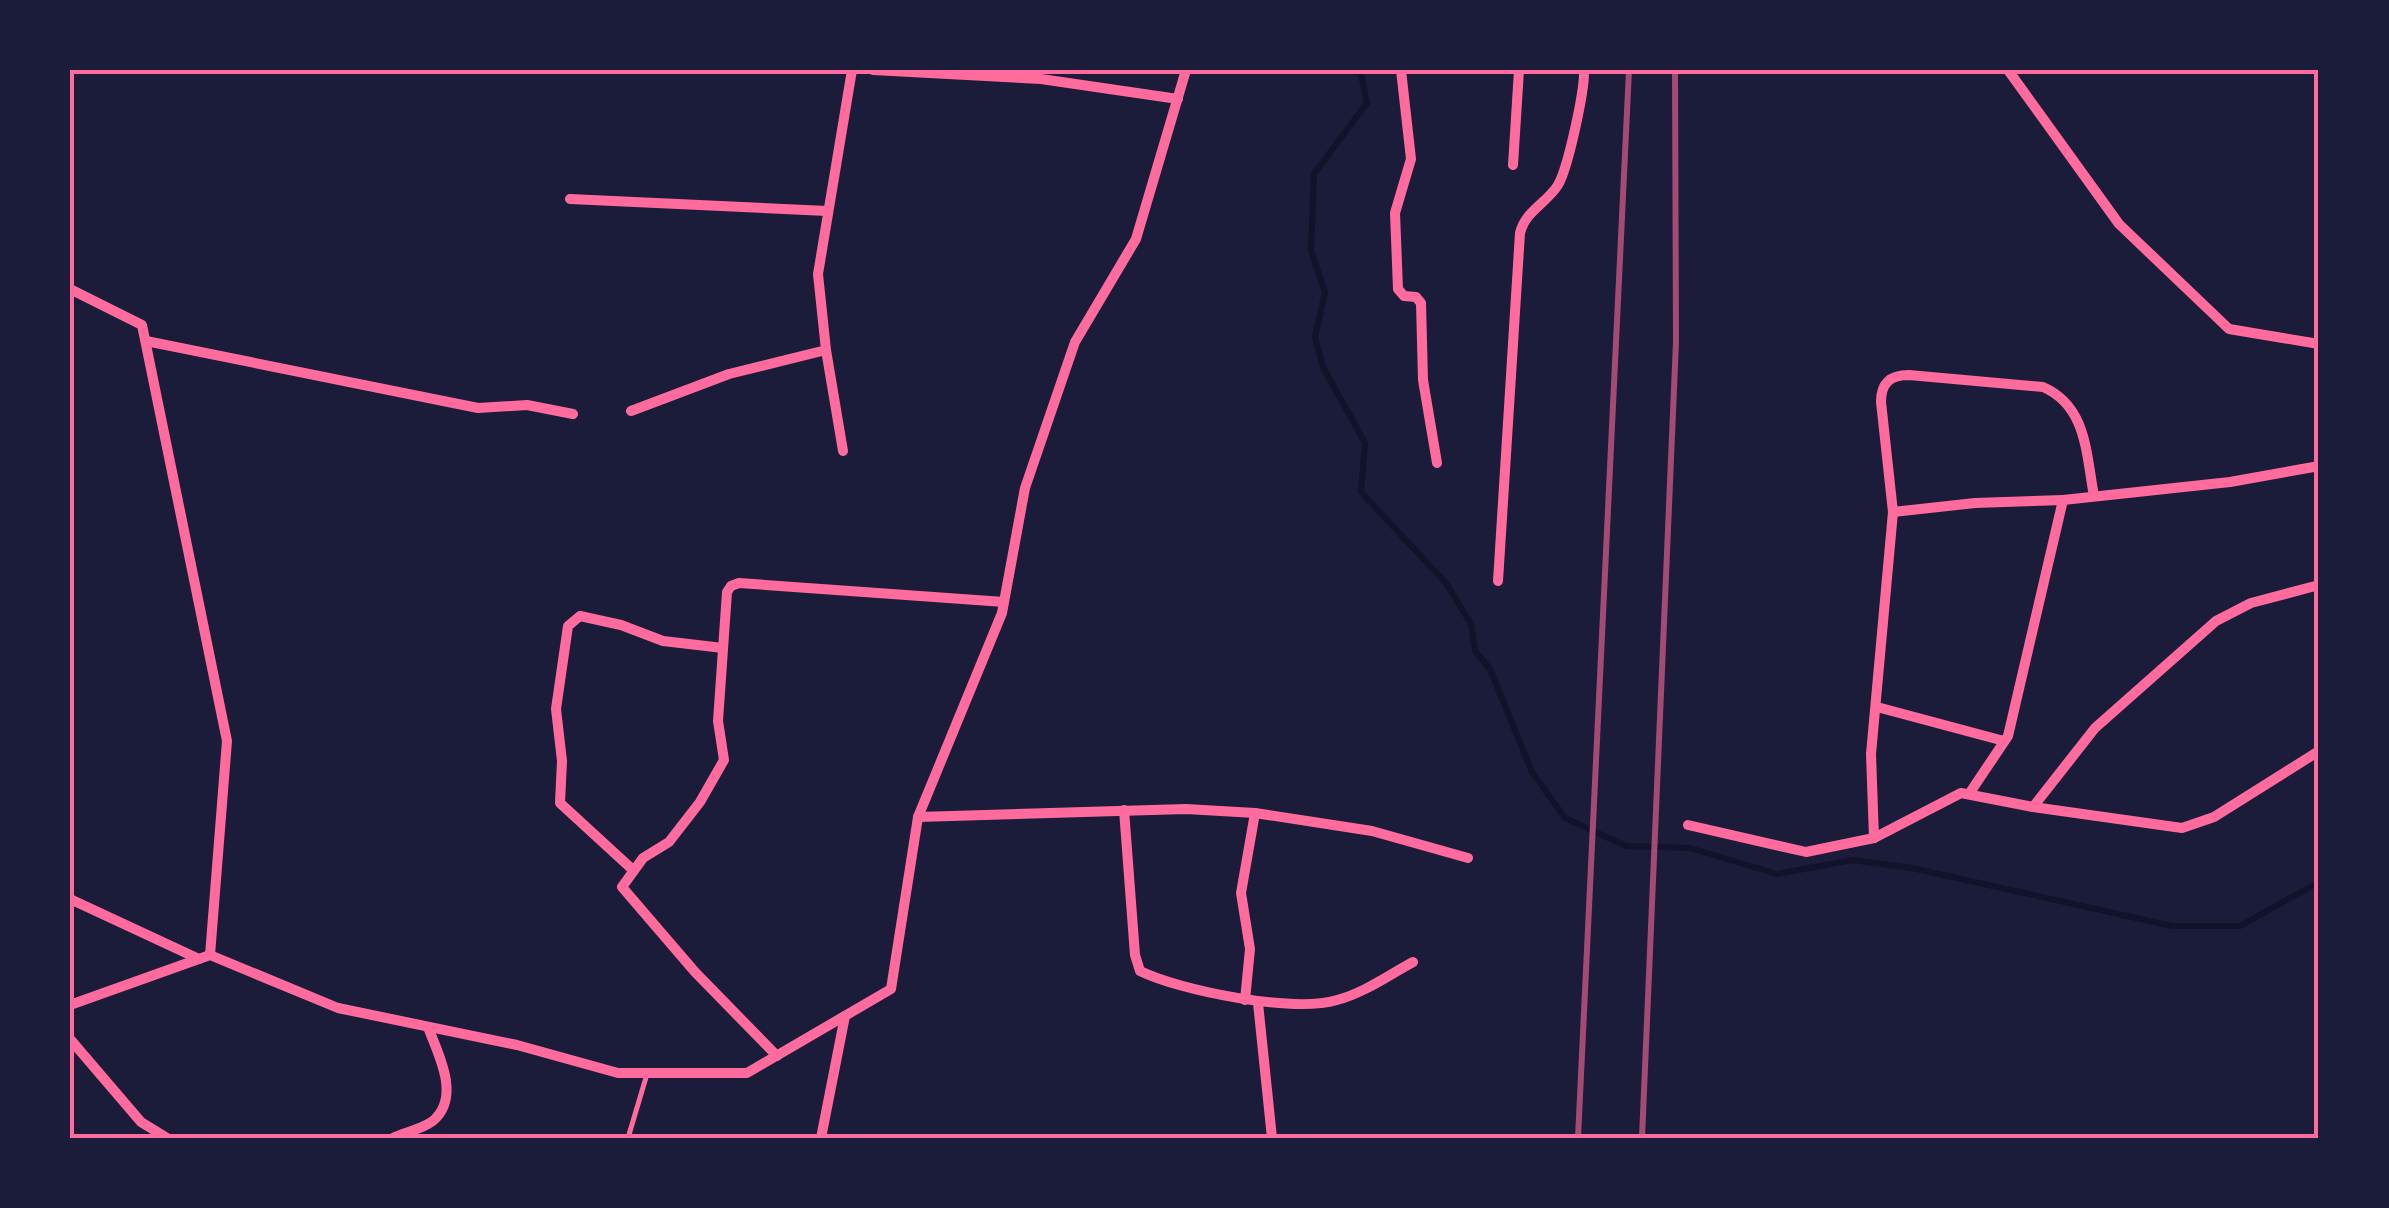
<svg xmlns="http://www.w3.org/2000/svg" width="2389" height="1208" font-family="'IBM Plex Sans',sans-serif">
	<rect width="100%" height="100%" fill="#1b1b3a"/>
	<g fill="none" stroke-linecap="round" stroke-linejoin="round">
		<polyline stroke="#12122b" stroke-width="6" points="1352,70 1361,74 1367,103 1314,174 1311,251 1325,292 1315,337 1323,367 1365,443 1361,492 1446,583 1471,624 1475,651 1490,669 1532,772 1565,818 1626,846 1690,848 1777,874 1852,860 1912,868 2172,926 2240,926 2319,882"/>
		<polyline stroke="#ff6b9d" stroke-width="5" points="628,1138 647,1074"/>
		<g stroke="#ff6b9d" stroke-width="10">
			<polyline points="873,70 1041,79 1178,99"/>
			<polyline points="1401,70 1411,159 1395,213 1398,289 1404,296 1416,297 1421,303 1423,380 1437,463"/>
			<polyline points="2008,70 2119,224 2229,329 2319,344"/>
			<polyline points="1513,165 1519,70"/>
			<polyline points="570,199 827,211"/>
			<polyline points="70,289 142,325 227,741 210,955"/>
			<polyline points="146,341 478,408 527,405 573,414"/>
			<polyline points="826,350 843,451"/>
			<polyline points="631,411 729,374 826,350 818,274 852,70"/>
			<polyline points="1893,512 1975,503 2063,500"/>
			<path d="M1498 581 1520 233C1526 210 1547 203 1558 185 1568 168 1585 90 1584 70"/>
			<polyline points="1877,707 2004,741"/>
			<polyline points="1969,794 2008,736 2063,500 2230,482 2319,466"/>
			<polyline points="2033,807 2095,728 2216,621 2251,603 2319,585"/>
			<path d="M1124 810 1135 955 1140 971C1181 991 1293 1013 1337 1000 1364 993 1389 975 1413 962"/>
			<polyline points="918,817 1186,809 1255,813 1372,831 1468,858"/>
			<polyline points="1688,825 1806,852 1874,838 1961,793 2033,807 2182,828 2214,817 2319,751"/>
			<path d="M1874 838 1871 754 1893 512 1881 402C1881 383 1890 375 1909 375L2043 387C2087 406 2086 454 2094 496"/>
			<polyline points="633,870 560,803 562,761 556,709 568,626 580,616 621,625 663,641 723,648"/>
			<polyline points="70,899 199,959"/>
			<polyline points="1245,1000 1250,949 1241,893 1255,813"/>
			<polyline points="1258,1003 1272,1138"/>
			<polyline points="70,1005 210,955 338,1008 517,1045 618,1073 747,1073 891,989 918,817 1002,613 1025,488 1075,342 1136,239 1186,70"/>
			<polyline points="70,1039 141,1122 167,1138"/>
			<polyline points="777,1056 695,972 622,887 643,858 669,842 700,802 724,760 718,721 727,592 731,586 739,583 1004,602"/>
			<path d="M393 1138C405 1132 427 1128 436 1118 460 1093 437 1052 428 1027"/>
			<polyline points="821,1138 845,1016"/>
		</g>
		<g stroke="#a44b75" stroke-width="6">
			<polyline points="1578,1138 1629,70"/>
			<polyline points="1642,1138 1676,342 1675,70"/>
		</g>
	</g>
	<rect width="2389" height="1208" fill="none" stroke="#1b1b3a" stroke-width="145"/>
	<rect x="72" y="72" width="2244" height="1064" fill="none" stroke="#ff6b9d" stroke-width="4"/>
</svg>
